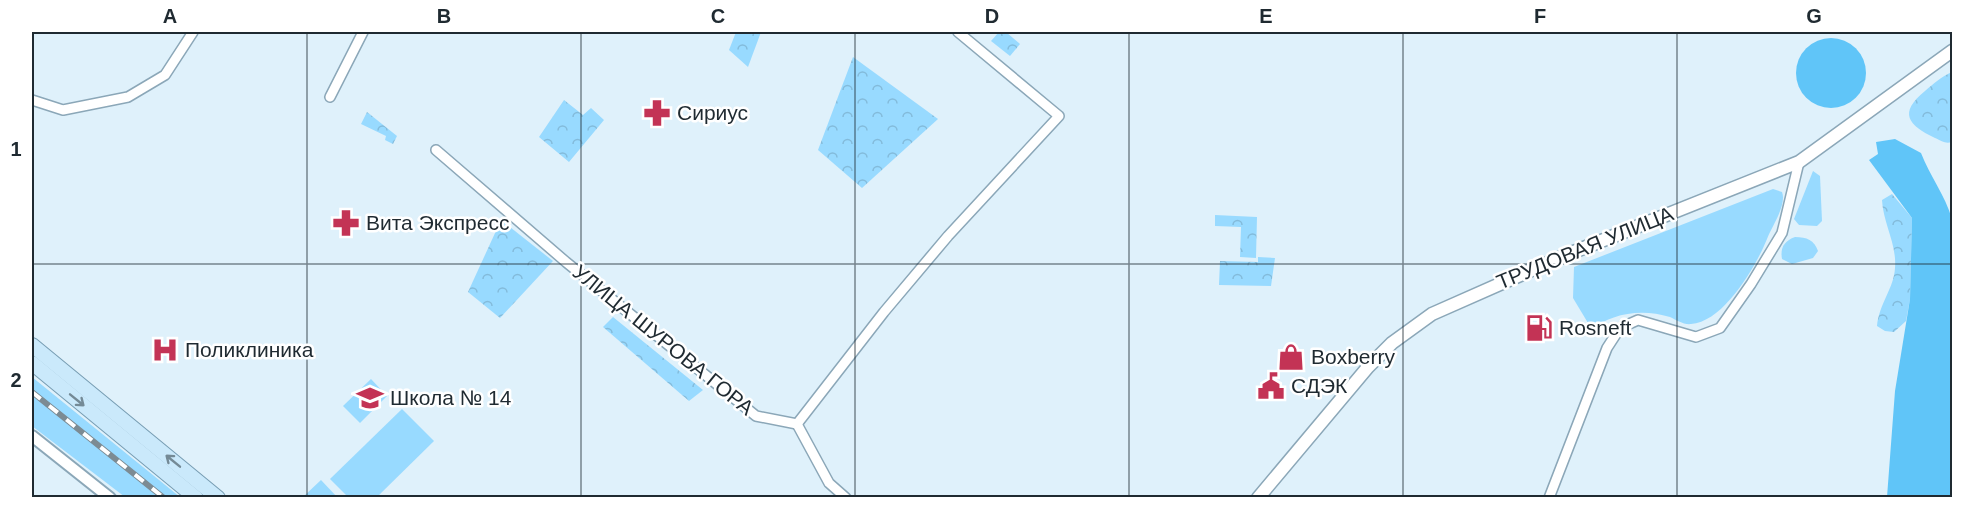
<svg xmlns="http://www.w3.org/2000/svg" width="1984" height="529" font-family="Helvetica,sans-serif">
	<defs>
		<pattern id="forest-crowns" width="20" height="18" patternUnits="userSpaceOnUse" patternTransform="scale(1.5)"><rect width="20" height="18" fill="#98daff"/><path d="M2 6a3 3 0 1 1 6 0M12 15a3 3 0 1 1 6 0" fill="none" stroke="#83bbdb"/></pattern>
	</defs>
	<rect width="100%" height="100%" fill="#dff1fb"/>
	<g fill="#98daff">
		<polygon points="1813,171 1820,176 1822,221 1817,226 1799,225 1794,219"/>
		<path d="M1773 189 1782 192C1787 205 1772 226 1767 239 1756 266 1724 322 1691 324 1684 325 1676 320 1670 317 1641 308 1612 313 1588 331V323L1573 298 1574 267Z"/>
		<path d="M1795 237C1807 237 1814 240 1818 251L1813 258 1792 264 1782 259C1780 248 1784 241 1795 237Z"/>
		<polygon points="32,377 180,497 125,497 32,426"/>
		<polygon points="371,379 387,396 360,423 343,406"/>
		<polygon points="402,409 434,441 377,497 348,497 330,479"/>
		<polygon points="321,480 337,497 303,497"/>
	</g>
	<g fill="url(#forest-crowns)">
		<polygon points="736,32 761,32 748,67 729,50"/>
		<polygon points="999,32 1006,32 1020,44 1010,56 991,41"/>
		<polygon points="853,57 938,119 862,188 818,150"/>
		<path d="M1952 72V142C1945 144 1942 141 1935 138 1908 125 1898 113 1925 91 1933 84 1942 76 1952 72Z"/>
		<polygon points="564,100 583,115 591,108 604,120 569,162 539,137"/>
		<polygon points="367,112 397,136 393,144 385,140 386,136 361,124"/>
		<path d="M1892 194 1912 218 1910 299 1906 321 1894 332 1885 331 1877 326C1879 304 1894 288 1895 268 1897 244 1883 223 1882 200Z"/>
		<polygon points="1215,215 1257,217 1256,258 1240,257 1241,227 1215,226"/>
		<polygon points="501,220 553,261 500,318 468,292"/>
		<polygon points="1258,257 1275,258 1271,286 1219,285 1220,261 1258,262"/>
		<polygon points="613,317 703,390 689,401 603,327"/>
	</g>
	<g fill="#60c5f8">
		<circle cx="1831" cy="73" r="35"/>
		<path d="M1895 139 1921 153C1930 176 1945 195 1952 219V497H1887L1895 391 1910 299 1912 218 1869 160 1878 154 1876 142Z"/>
	</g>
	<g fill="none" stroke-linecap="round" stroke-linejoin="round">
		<defs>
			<g id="minor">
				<polyline points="330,97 363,32"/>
				<polyline points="32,100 63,110 128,97 165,75 193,32"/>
				<polyline points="436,150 566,262 756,416 797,424"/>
				<polyline points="797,424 884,312 948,236 1059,116 958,32"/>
				<polyline points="797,424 829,483 846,498"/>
				<polyline points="1549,498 1607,348 1620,328 1638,320 1696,337 1720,328 1751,284 1782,233 1799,162"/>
			</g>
			<polyline id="tertiary" points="32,436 110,498"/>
			<polyline id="secondary" points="1258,498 1368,367 1392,343 1432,314 1561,257 1799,162 1952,51"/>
			<g id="primary">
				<polyline points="32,345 218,498"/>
				<polyline points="32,363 196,498"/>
			</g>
		</defs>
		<use href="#minor" stroke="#8ba7b8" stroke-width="12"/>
		<use href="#tertiary" stroke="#8ba7b8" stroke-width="14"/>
		<use href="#secondary" stroke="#8ba7b8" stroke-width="15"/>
		<use href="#primary" stroke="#779db3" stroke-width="16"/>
		<use href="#minor" stroke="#fff" stroke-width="9"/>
		<use href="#tertiary" stroke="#fff" stroke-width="10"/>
		<use href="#secondary" stroke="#fff" stroke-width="12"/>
		<use href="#primary" stroke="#cae9fb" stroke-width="14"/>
		<defs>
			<polyline id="rail" points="32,392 164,498"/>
		</defs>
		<use href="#rail" stroke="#7c8b93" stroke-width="6"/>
		<use href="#rail" stroke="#fff" stroke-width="4" stroke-dasharray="11" stroke-linecap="butt"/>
	</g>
	<defs><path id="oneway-shaft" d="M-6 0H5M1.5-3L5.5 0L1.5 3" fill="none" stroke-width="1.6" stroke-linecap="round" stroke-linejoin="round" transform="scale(1.5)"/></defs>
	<g stroke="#748a96">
		<use href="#oneway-shaft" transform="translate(77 400) rotate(39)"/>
		<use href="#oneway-shaft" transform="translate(173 461) rotate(-141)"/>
	</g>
	<path fill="none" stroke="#1f2a31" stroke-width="1.5" stroke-opacity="0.55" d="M307 32V498M581 32V498M855 32V498M1129 32V498M1403 32V498M1677 32V498M32 264H1952"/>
	<defs>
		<symbol id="pharmacy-bare" viewBox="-9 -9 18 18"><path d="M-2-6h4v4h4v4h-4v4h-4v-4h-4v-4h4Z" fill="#c33355" stroke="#fff" stroke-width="2.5" paint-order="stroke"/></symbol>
		<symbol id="fuel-bare" viewBox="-9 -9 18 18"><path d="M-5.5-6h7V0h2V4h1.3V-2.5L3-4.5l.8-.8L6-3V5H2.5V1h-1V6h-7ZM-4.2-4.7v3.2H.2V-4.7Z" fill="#c33355" stroke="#fff" stroke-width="2.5" paint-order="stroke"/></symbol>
		<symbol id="hospital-bare" viewBox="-9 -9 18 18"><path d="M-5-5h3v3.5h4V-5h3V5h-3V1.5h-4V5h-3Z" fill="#c33355" stroke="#fff" stroke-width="2.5" paint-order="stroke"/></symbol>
		<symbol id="shop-bare" viewBox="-9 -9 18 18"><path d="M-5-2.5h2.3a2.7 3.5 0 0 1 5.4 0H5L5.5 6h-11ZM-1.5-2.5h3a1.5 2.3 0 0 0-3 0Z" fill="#c33355" stroke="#fff" stroke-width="2.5" paint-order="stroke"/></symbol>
		<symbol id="civic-bare" viewBox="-9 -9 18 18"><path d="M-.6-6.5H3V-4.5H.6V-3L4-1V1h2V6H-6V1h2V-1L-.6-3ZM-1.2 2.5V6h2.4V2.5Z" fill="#c33355" stroke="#fff" stroke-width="2.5" paint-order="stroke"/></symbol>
		<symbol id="school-bare" viewBox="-9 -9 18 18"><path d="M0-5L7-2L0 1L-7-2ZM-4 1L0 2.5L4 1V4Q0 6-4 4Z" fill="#c33355" stroke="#fff" stroke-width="2.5" paint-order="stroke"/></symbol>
	</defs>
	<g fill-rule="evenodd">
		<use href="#pharmacy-bare" x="638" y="94" width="38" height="38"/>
		<use href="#pharmacy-bare" x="327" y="204" width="38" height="38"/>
		<use href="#fuel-bare" x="1520" y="309" width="38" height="38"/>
		<use href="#hospital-bare" x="146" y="331" width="38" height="38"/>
		<use href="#shop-bare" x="1272" y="338" width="38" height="38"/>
		<use href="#civic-bare" x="1252" y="367" width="38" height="38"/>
		<use href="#school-bare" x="351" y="379" width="38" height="38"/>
	</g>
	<g text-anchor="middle" stroke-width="5" stroke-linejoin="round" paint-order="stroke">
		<g font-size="21" fill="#1f2a31" stroke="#fff" text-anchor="start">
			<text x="677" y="120">Сириус</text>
			<text x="366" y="230">Вита Экспресс</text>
			<text x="1559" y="335">Rosneft</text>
			<text x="185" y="357">Поликлиника</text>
			<text x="1311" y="364">Boxberry</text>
			<text x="1291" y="393">СДЭК</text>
			<text x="390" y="405">Школа № 14</text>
		</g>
		<g font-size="21" fill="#1f2a31" stroke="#fff">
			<text transform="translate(1585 248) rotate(-22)" y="7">ТРУДОВАЯ УЛИЦА</text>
			<text transform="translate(663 340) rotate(39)" y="7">УЛИЦА ШУРОВА ГОРА</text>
		</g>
	</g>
	<rect width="1984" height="529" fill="none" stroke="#ffffff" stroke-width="66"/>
	<rect x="33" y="33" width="1918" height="463" fill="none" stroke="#1f2a31" stroke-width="2"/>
	<g font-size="20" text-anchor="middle" font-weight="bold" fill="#1f2a31">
		<text x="170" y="23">A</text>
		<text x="444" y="23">B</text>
		<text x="718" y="23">C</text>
		<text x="992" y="23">D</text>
		<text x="1266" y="23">E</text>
		<text x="1540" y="23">F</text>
		<text x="1814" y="23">G</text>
		<text x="16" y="156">1</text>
		<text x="16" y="387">2</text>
	</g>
</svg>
